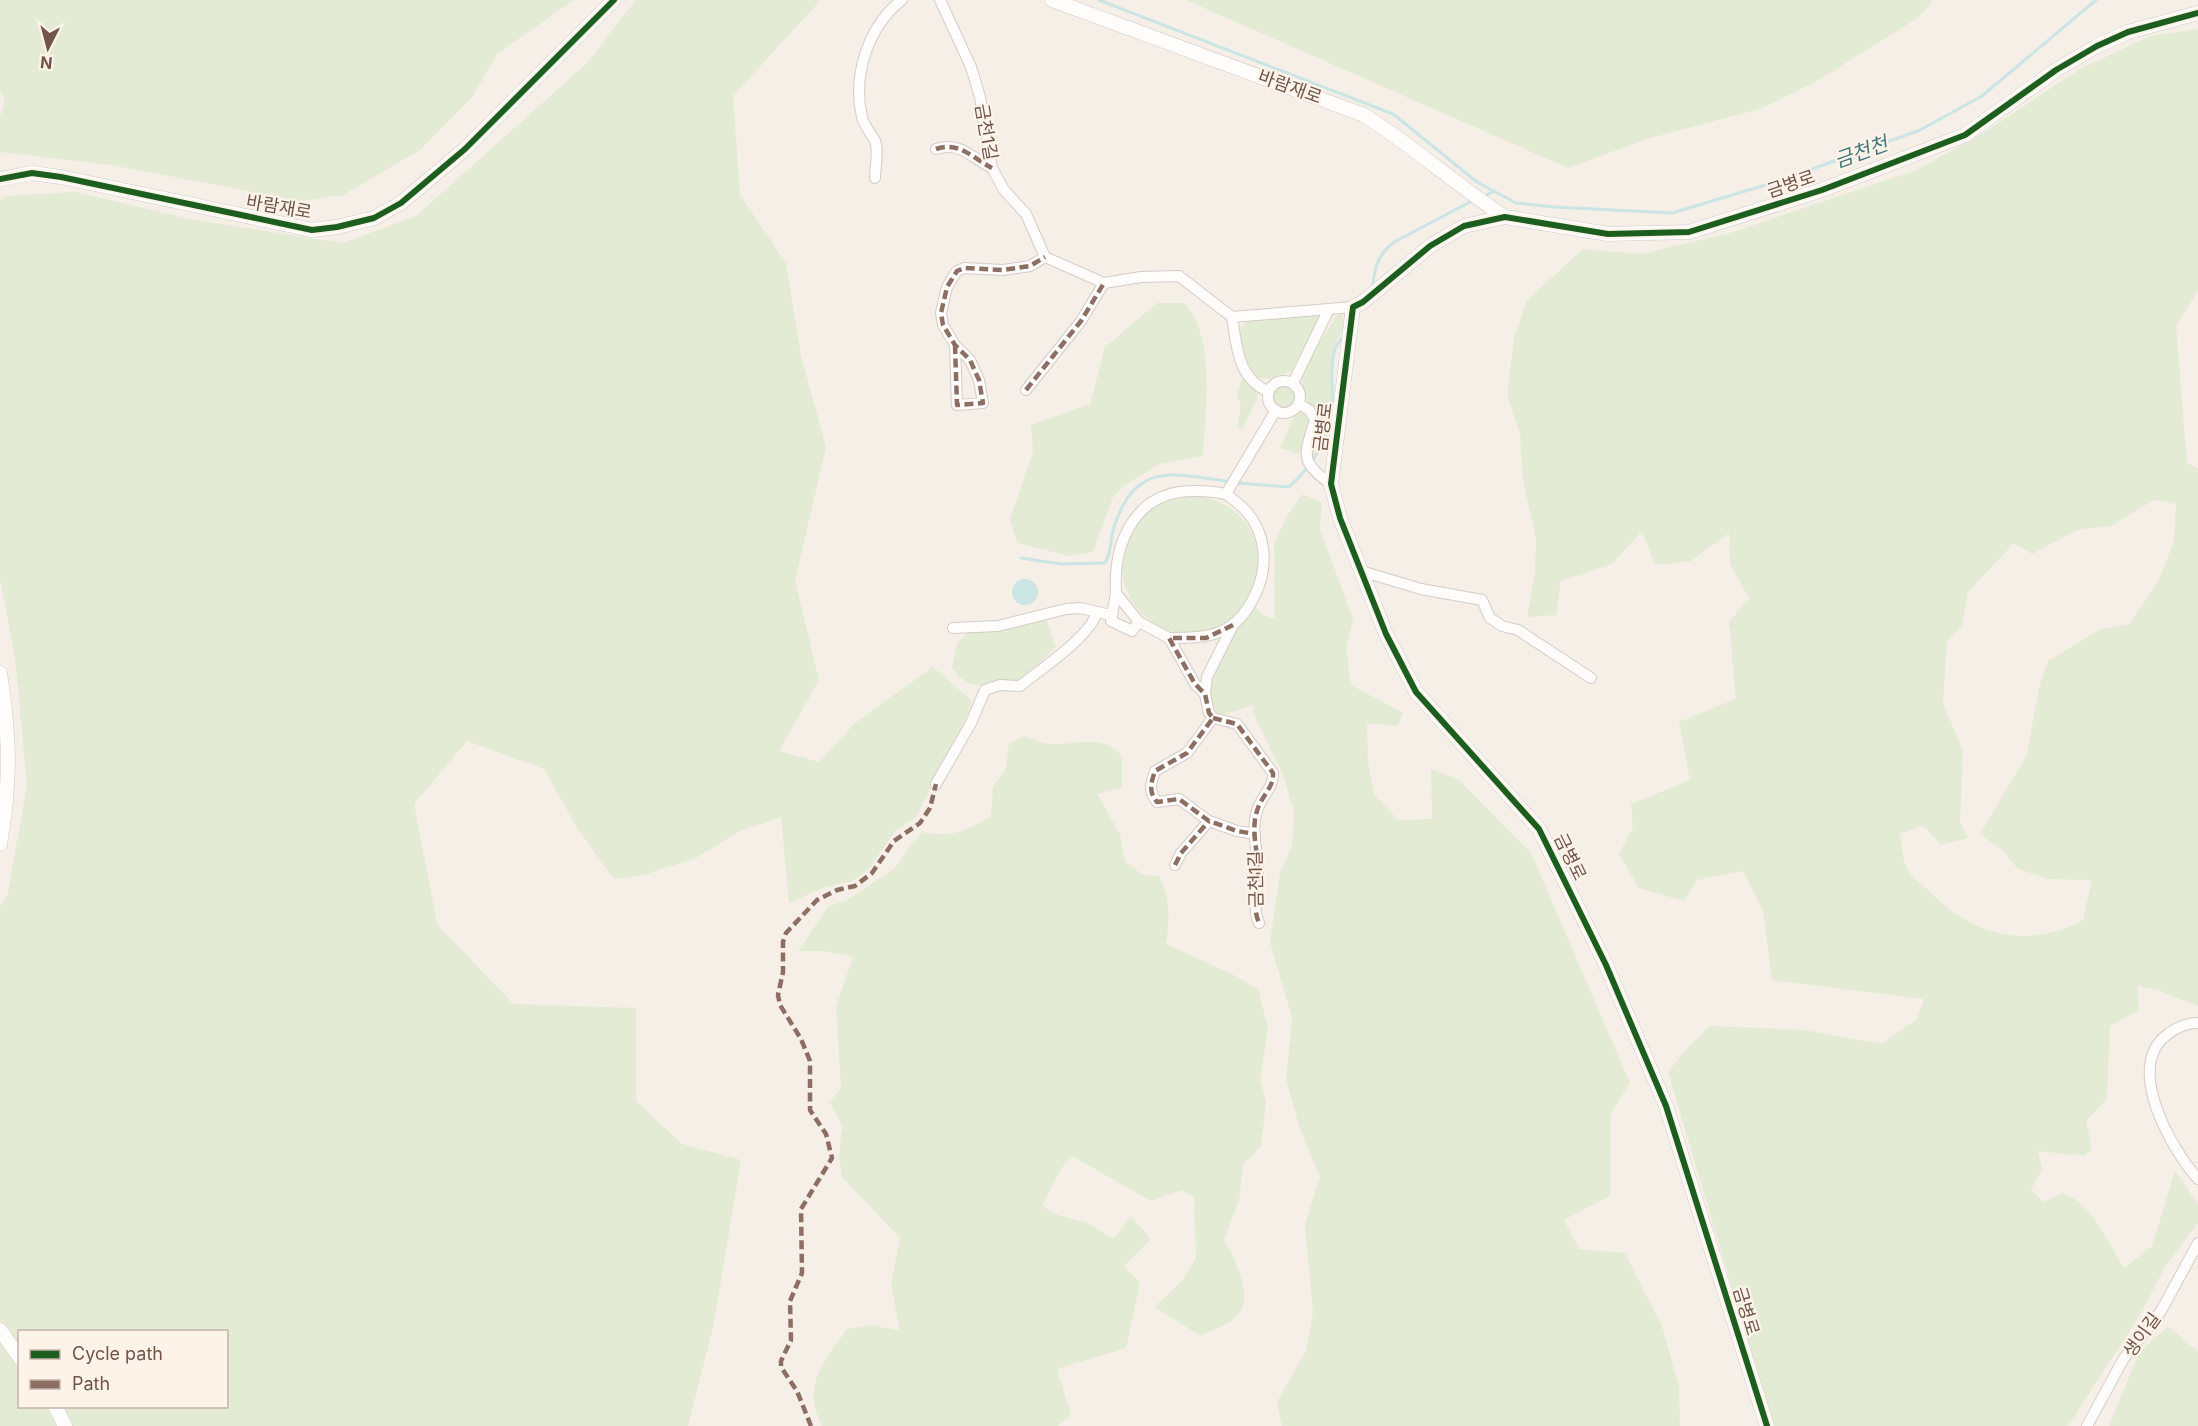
<svg xmlns="http://www.w3.org/2000/svg" width="2198" height="1426" font-family="Inter,'Noto Sans KR',sans-serif">
	<rect width="100%" height="100%" fill="#f5efe8"/>
	<g fill="#e3ebd4" fill-rule="evenodd">
		<polygon points="0,0 574,0 497,54 473,96 420,150 343,195 300,201 111,165 0,152 0,118 5,100 0,91"/>
		<path d="M636 0H821L733 96 740 195 786 263 801 356 826 447 795 581 819 680 779 751 819 762 855 723 933 667 972 701 966 718 916 817 895 831 869 869 852 881 825 887 789 903 781 817 738 832 696 858 647 874 614 879 578 829 544 769 467 741 414 804 437 924 513 1004 636 1008V1101L682 1144 741 1160 714 1323 688 1426H0V907L8 893 27 785 15 658 0 579V201L5 196 76 192 194 220 343 243 416 216 586 64ZM20 1332H226V1406H20Z"/>
		<polygon points="1186,0 1933,0 1918,18 1815,82 1760,109 1647,139 1568,168"/>
		<path d="M2198 29V291L2176 326 2187 463 2198 469V1006L2160 991 2138 986 2139 1010 2110 1026 2107 1099 2086 1121 2092 1149 2084 1156 2038 1151 2042 1169 2031 1190 2044 1202 2062 1193C2092 1203 2108 1242 2124 1268L2152 1246 2175 1171 2198 1204V1223L2165 1267 2140 1315 2068 1426H1773L1668 1072 1685 1050 1710 1026 1804 1030 1881 1044 1917 1019 1924 999 1772 980 1763 911 1743 871 1697 880 1684 901 1639 888 1619 854 1633 827 1631 804 1690 780 1679 722 1736 699 1729 622 1749 598 1730 564 1729 533 1691 561 1655 565 1642 531 1612 564 1561 581 1556 615 1527 617 1535 574 1536 539 1522 475 1520 434 1507 395 1514 338 1527 300 1583 249 1641 254 1730 233 1917 170 1988 130 2080 69 2150 36ZM2154 500 2176 504 2174 541 2159 580 2129 624 2101 629 2048 661 2039 687 2027 755 1980 834 2000 848 2018 869 2048 879 2092 880 2083 920C2026 951 1972 935 1928 890 1921 884 1913 878 1908 870 1902 862 1902 844 1900 834L1923 825 1941 845 1968 838 1960 822 1963 751 1943 703 1947 641 1962 626 1968 592 2014 543 2032 554 2077 530 2111 526Z"/>
		<path d="M1157 303H1184C1216 335 1205 413 1203 456L1159 464 1125 485 1113 497 1093 552 1070 556 1017 543 1010 519 1033 452 1031 425 1090 404 1105 347Z"/>
		<polygon points="1338,313 1342,313 1345,326 1335,344 1330,411 1312,460 1307,454 1317,426 1304,392 1301,373"/>
		<path d="M1317 315 1319 320 1292 370C1282 376 1266 382 1255 376 1245 371 1238 343 1239 332 1239 327 1244 324 1247 321Z"/>
		<polygon points="1242,378 1257,391 1258,397 1242,429 1237,426 1241,406 1237,394"/>
		<circle cx="1284" cy="397" r="12"/>
		<polygon points="1300,411 1311,420 1301,454 1280,448 1295,414"/>
		<path d="M1303 494 1322 503 1320 529 1353 619 1346 649 1351 685 1403 713 1398 726 1367 723 1368 762 1374 794 1398 820 1432 819 1431 769 1459 780 1531 853 1630 1083 1611 1113 1610 1196 1564 1220 1579 1249 1625 1253 1662 1326 1679 1387 1680 1426H1282L1277 1402 1306 1351 1313 1314 1305 1224 1320 1177 1299 1126 1286 1079 1292 1018 1270 942 1280 873 1292 846 1294 812 1283 775 1252 710 1255 705 1218 716C1213 708 1209 694 1209 684 1210 669 1244 619 1255 606L1261 614 1275 619 1274 544 1287 516Z"/>
		<circle cx="1191" cy="565" r="69"/>
		<polygon points="1046,618 1056,647 1019,681 984,686 970,684 959,677 952,668 957,643 969,632"/>
		<path d="M1024 736C1033 739 1043 744 1052 744 1078 745 1102 733 1122 756V788L1097 794 1120 834 1125 862 1143 875 1159 876C1170 899 1170 919 1166 944L1238 977 1258 990 1268 1028 1260 1081 1266 1102 1261 1146 1243 1165 1239 1200 1224 1240C1234 1257 1254 1296 1238 1315 1231 1324 1211 1330 1201 1336L1154 1307 1183 1280 1196 1258 1194 1197 1182 1190 1151 1201 1072 1156 1060 1170 1042 1206 1058 1215 1088 1223 1113 1239 1131 1216 1151 1239 1124 1266 1140 1283 1126 1348 1057 1369 1071 1415 1058 1426H822C801 1385 824 1362 847 1329L871 1325 900 1331 891 1284 900 1238 842 1177 839 1157 842 1125 830 1103 841 1088 836 1006 853 957 824 951H798L829 906 847 900 895 868 911 844 923 832C951 838 967 831 991 816L993 787 1006 768 1009 744Z"/>
		<polygon points="2168,1326 2198,1352 2198,1426 2109,1426 2139,1353"/>
	</g>
	<circle fill="#cbe4e4" cx="1025" cy="592" r="13"/>
	<g fill="none" stroke-linecap="round" stroke-linejoin="round">
		<g stroke="#cbe4e4" stroke-width="3">
			<polyline points="1099,0 1393,114 1477,182 1516,203 1554,207 1672,213 1779,181 1920,130 1982,96 2096,0"/>
			<polyline points="1486,195 1494,191"/>
			<path d="M1373 284C1375 265 1379 254 1394 242L1470 202"/>
			<path d="M1237 483 1289 487C1314 464 1325 445 1331 412 1336 388 1325 359 1341 339"/>
			<path d="M1021 558 1061 564 1105 563C1112 552 1110 540 1114 527 1135 460 1174 474 1231 482"/>
		</g>
		<defs>
			<g id="street">
				<polyline points="940,0 971,67 980,97 992,168 1004,190 1026,214 1045,257 1104,283 1141,277 1179,276 1232,317 1353,307"/>
				<path d="M936 149C960 141 972 158 992 168"/>
				<path d="M875 178C875 167 879 150 875 141 871 133 864 126 862 117 852 75 869 25 902 0"/>
				<path d="M1232 317C1237 347 1237 378 1269 392"/>
				<polyline points="955,345 957,405 983,403 979,380 970,360 955,345 943,325 941,313 947,287 957,271 964,268 1003,270 1030,266 1045,257"/>
				<circle cx="1284" cy="397" r="16"/>
				<polyline points="1293,383 1329,309"/>
				<polyline points="1026,390 1081,321 1104,283"/>
				<path d="M1299 404 1309 410 1315 420C1305 454 1298 461 1331 484"/>
				<polyline points="1226,494 1276,410"/>
				<polyline points="1361,571 1421,589 1482,600 1490,618 1502,626 1518,630 1591,678"/>
				<path d="M1116 593C1113 543 1135 491 1193 491 1203 491 1215 491 1224 494 1231 496 1237 503 1242 507 1267 531 1269 566 1255 595 1236 636 1209 638 1169 638L1195 684 1205 694 1209 713 1213 718 1187 753 1155 771C1151 783 1148 791 1157 802L1179 799 1209 821 1237 831 1255 834"/>
				<polyline points="1139,622 1132,631 1111,621 1116,593 1139,622 1169,638"/>
				<polyline points="953,628 998,626 1066,609 1080,608 1111,615"/>
				<polyline points="1205,694 1207,677 1233,625"/>
				<path d="M1213 718 1237 724 1273 773C1274 788 1261 796 1257 811 1251 829 1257 849 1258 867 1259 886 1251 905 1259 923"/>
				<path d="M936 784 971 723 985 690 1000 685 1020 686C1041 669 1090 637 1097 612"/>
				<polyline points="1175,865 1181,853 1209,821"/>
				<path d="M2198 1023C2186 1023 2177 1027 2168 1034 2123 1066 2172 1150 2198 1179"/>
				<polyline points="2087,1426 2124,1358 2161,1311 2198,1243"/>
			</g>
			<g id="secondary">
				<path d="M1052 0 1364 115C1413 146 1456 185 1505 217"/>
				<polyline points="0,179 32,173 61,177 312,230 337,227 374,218 401,203 465,149 614,0"/>
				<path d="M0 673C10 737 11 781 0 844"/>
				<polyline points="0,1330 20,1358"/>
				<polyline points="55,1406 65,1426"/>
				<polyline points="1767,1426 1666,1106 1606,965 1539,829 1416,692 1386,634 1340,518 1331,484 1353,307 1363,302 1430,246 1464,226 1505,217 1608,234 1689,232 1822,190 1965,135 2056,70 2097,46 2128,32 2198,13"/>
			</g>
		</defs>
		<use href="#street" stroke="#d4ccc6" stroke-width="12"/>
		<use href="#secondary" stroke="#d4cbc5" stroke-width="15"/>
		<use href="#street" stroke="#fefdfc" stroke-width="10"/>
		<use href="#secondary" stroke="#fefdfc" stroke-width="14"/>
		<g stroke="#8d6e63" stroke-width="4.5" stroke-dasharray="9 4.5" stroke-linecap="butt">
			<path d="M936 149C960 141 972 158 992 168"/>
			<polyline points="955,345 957,405 983,403 979,380 970,360 955,345 943,325 941,313 947,287 957,271 964,268 1003,270 1030,266 1045,257"/>
			<polyline points="1026,390 1081,321 1104,283"/>
			<path d="M1233 625 1206 638H1169L1195 684 1205 694 1209 713 1213 718 1187 753 1155 771C1151 783 1148 791 1157 802L1179 799 1209 821 1237 831 1255 834"/>
			<path d="M1213 718 1237 724 1273 773C1274 788 1261 796 1257 811 1251 829 1257 849 1258 867 1259 886 1251 905 1259 923"/>
			<polyline points="1175,865 1181,853 1209,821"/>
			<polyline points="811,1426 797,1391 781,1367 781,1361 791,1340 790,1301 802,1273 801,1209 832,1158 826,1134 810,1110 810,1061 801,1039 780,1005 778,995 783,972 783,942 786,933 817,900 837,890 855,886 872,873 894,841 920,823 930,808 936,784"/>
		</g>
		<defs>
			<g id="cycleway">
				<polyline points="0,179 32,173 61,177 312,230 337,227 374,218 401,203 465,149 614,0"/>
				<polyline points="1767,1426 1666,1106 1606,965 1539,829 1416,692 1386,634 1340,518 1331,484 1353,307 1363,302 1430,246 1464,226 1505,217 1608,234 1689,232 1822,190 1965,135 2056,70 2097,46 2128,32 2198,13"/>
			</g>
		</defs>
		<use href="#cycleway" stroke="#fef3e9" stroke-width="10"/>
		<use href="#cycleway" stroke="#1b5e20" stroke-width="6"/>
	</g>
	<g text-anchor="middle" stroke-width="4.5" stroke-linejoin="round" paint-order="stroke">
		<g font-size="18" fill="#70554b" stroke="#fef3e9">
			<text transform="translate(1290 87) rotate(20)" y="6">바람재로</text>
			<text transform="translate(986 132) rotate(80)" y="6">금천1길</text>
			<text transform="translate(1791 184) rotate(-19)" y="6">금병로</text>
			<text transform="translate(279 207) rotate(10)" y="6">바람재로</text>
			<text transform="translate(1323 427) rotate(-83)" y="6">금병로</text>
			<text transform="translate(1570 857) rotate(64)" y="6">금병로</text>
			<text transform="translate(1256 879) rotate(-91)" y="6">금천1길</text>
			<text transform="translate(1746 1311) rotate(73)" y="6">금병로</text>
			<text transform="translate(2142 1335) rotate(-54)" y="6">생이길</text>
		</g>
		<g font-size="20" font-style="italic" fill="#43777c" stroke="#fef3e9">
			<text transform="translate(1861 152) rotate(-20)" y="7">금천천</text>
		</g>
	</g>
	<rect x="18" y="1330" width="210" height="78" fill="#fef3e9" stroke="#c5b4aa" stroke-width="1.5"/>
	<rect x="30" y="1350" width="30" height="9" fill="#1b5e20" stroke="#c5b4aa" stroke-width="1.5"/>
	<text x="72" y="1360" font-size="18" fill="#70554b">Cycle path</text>
	<rect x="30" y="1380" width="30" height="9" fill="#8d6e63" stroke="#c5b4aa" stroke-width="1.5"/>
	<text x="72" y="1390" font-size="18" fill="#70554b">Path</text>
	<g transform="translate(48 48) rotate(186)" stroke="#fef3e9" stroke-width="4.5" paint-order="stroke">
	<path d="M0-4.5L10 22L0 15L-10 22Z" fill="#70554b"/>
	<text y="-9" font-size="16" font-weight="bold" text-anchor="middle" fill="#70554b">N</text>
	</g>
</svg>
